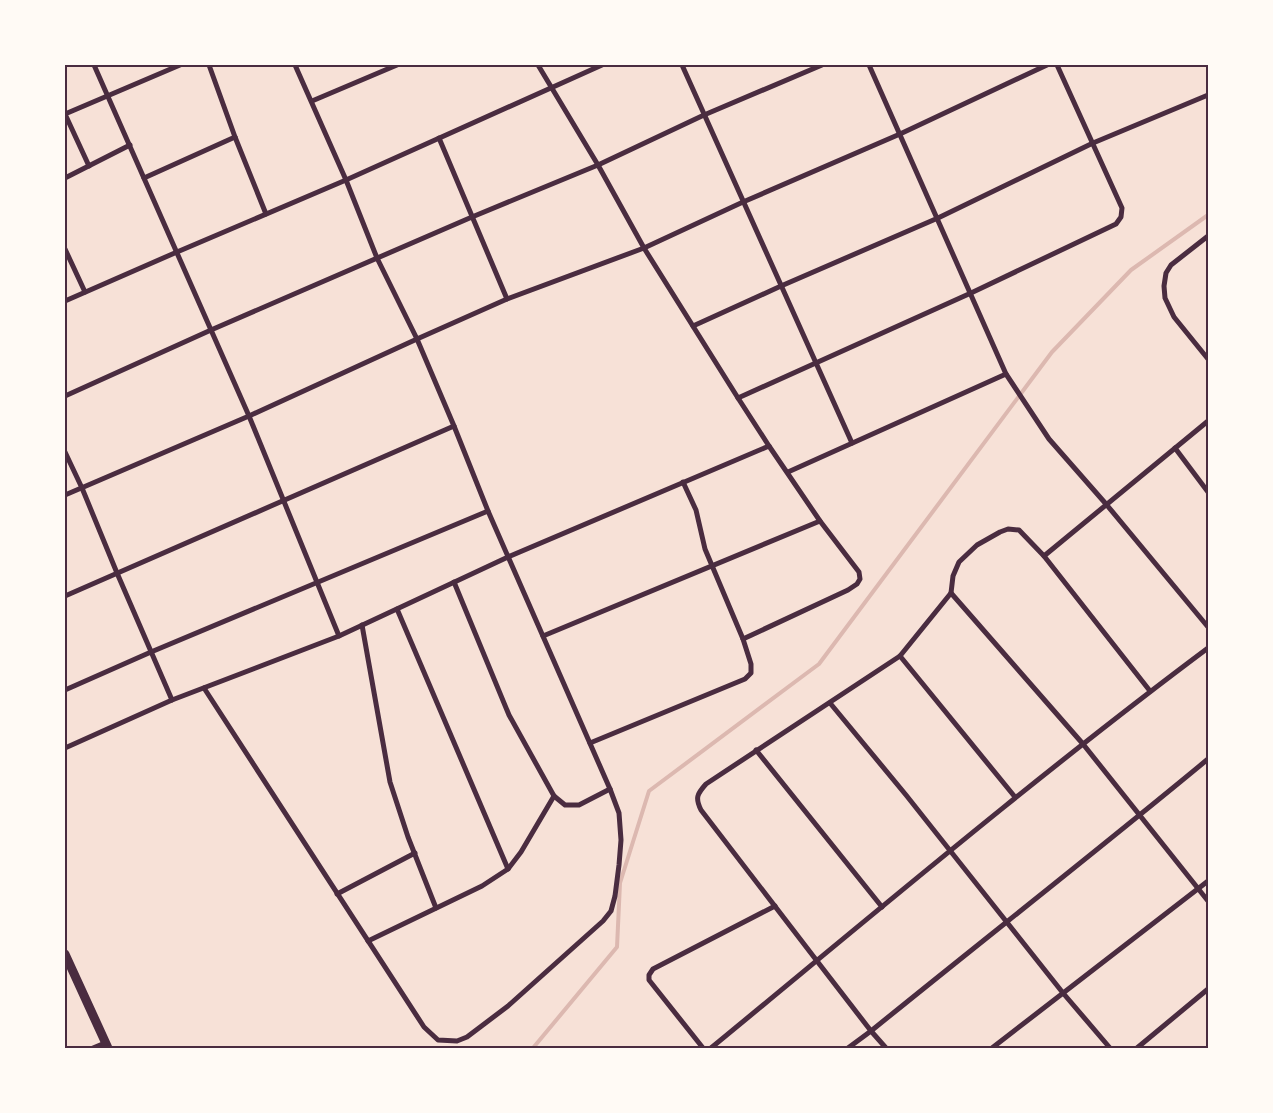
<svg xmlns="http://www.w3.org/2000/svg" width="1273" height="1113" font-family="'Libre Baskerville',serif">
	<rect width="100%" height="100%" fill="#f7e1d7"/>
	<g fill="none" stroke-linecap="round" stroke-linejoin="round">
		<polyline stroke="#dcb8b0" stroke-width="4" points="533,1048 617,947 620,883 649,791 819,664 1052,352 1131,270 1208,215"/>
		<g stroke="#4a2c40" stroke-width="5">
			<polyline points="94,65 249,416 339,636"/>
			<polyline points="209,65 235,137 266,214"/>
			<polyline points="538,65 598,165 644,248 738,398 769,446 820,521 859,572 860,579 857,584 848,590 743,639"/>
			<polyline points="682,65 852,443"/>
			<polyline points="869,65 1006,374 1049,439 1106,504 1208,627"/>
			<polyline points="312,101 397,65"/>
			<polyline points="439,138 507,299"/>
			<polyline points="89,166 65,114 180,65"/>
			<polyline points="65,178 130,145"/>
			<polyline points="144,178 235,137"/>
			<polyline points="1208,236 1171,265 1166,273 1164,286 1165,298 1174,317 1208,359"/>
			<polyline points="65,249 85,292"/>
			<polyline points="65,301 177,252 346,180 602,65"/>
			<polyline points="693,326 781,286 938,218 1093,143 1208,95"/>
			<polyline points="65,396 211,330 472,217 598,165 704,115 822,65"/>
			<polyline points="738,398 971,293 1116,224 1121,217 1122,208 1057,65"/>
			<polyline points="1175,448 1208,492"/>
			<polyline points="65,452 82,488 117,573 172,700"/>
			<polyline points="788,472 1006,374"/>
			<polyline points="65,495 249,416 417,339 507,299 644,248 743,202 900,134 1047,65"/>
			<polyline points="454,582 509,715 554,796 565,805 579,805 610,789"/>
			<polyline points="951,593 1083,744 1208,901"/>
			<polyline points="65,596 454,426"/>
			<polyline points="397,609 508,869"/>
			<polyline points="362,625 390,782 408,837 436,908"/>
			<polyline points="543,636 820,521"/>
			<polyline points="900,656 1015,797"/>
			<polyline points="204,688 424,1027 438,1040 457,1041 467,1037 508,1006 603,921 611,911 615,896 619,865 621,840 619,813 610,789 488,511 454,426 417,339 377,258 346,180 295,65"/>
			<polyline points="65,690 151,652 488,511"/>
			<polyline points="1150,691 1044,556 1208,421"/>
			<polyline points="830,703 906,795 1063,993 1110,1048"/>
			<polyline points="590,743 745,679 751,673 751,664 743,639 705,549 696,510 683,482"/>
			<polyline points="65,748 172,700 339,636 508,557 769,446"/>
			<polyline points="756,750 882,907"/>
			<polyline points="337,894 415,853"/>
			<polyline points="368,941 482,886 508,869 521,852 554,796"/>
			<polyline points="93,1048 105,1043"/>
			<polyline points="703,1048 649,980 649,975 653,969 775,906"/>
			<path d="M711 1048C875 913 1038 775 1208 648"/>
			<path d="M848 1048 871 1031C983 940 1097 851 1208 759"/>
			<path d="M886 1048 871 1031 817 961 701 810C695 798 697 794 706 784L900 656 951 593 953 576 959 562 977 545 1000 532 1008 529 1019 530 1044 556"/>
			<polyline points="992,1048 1208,881"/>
			<polyline points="1137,1048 1208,989"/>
		</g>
		<polyline stroke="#4a2c40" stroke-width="9" points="65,954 108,1048"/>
	</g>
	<rect width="1273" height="1113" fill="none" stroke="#fffaf5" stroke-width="132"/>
	<rect x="66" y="66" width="1141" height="981" fill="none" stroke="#4a2c40" stroke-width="2"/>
</svg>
